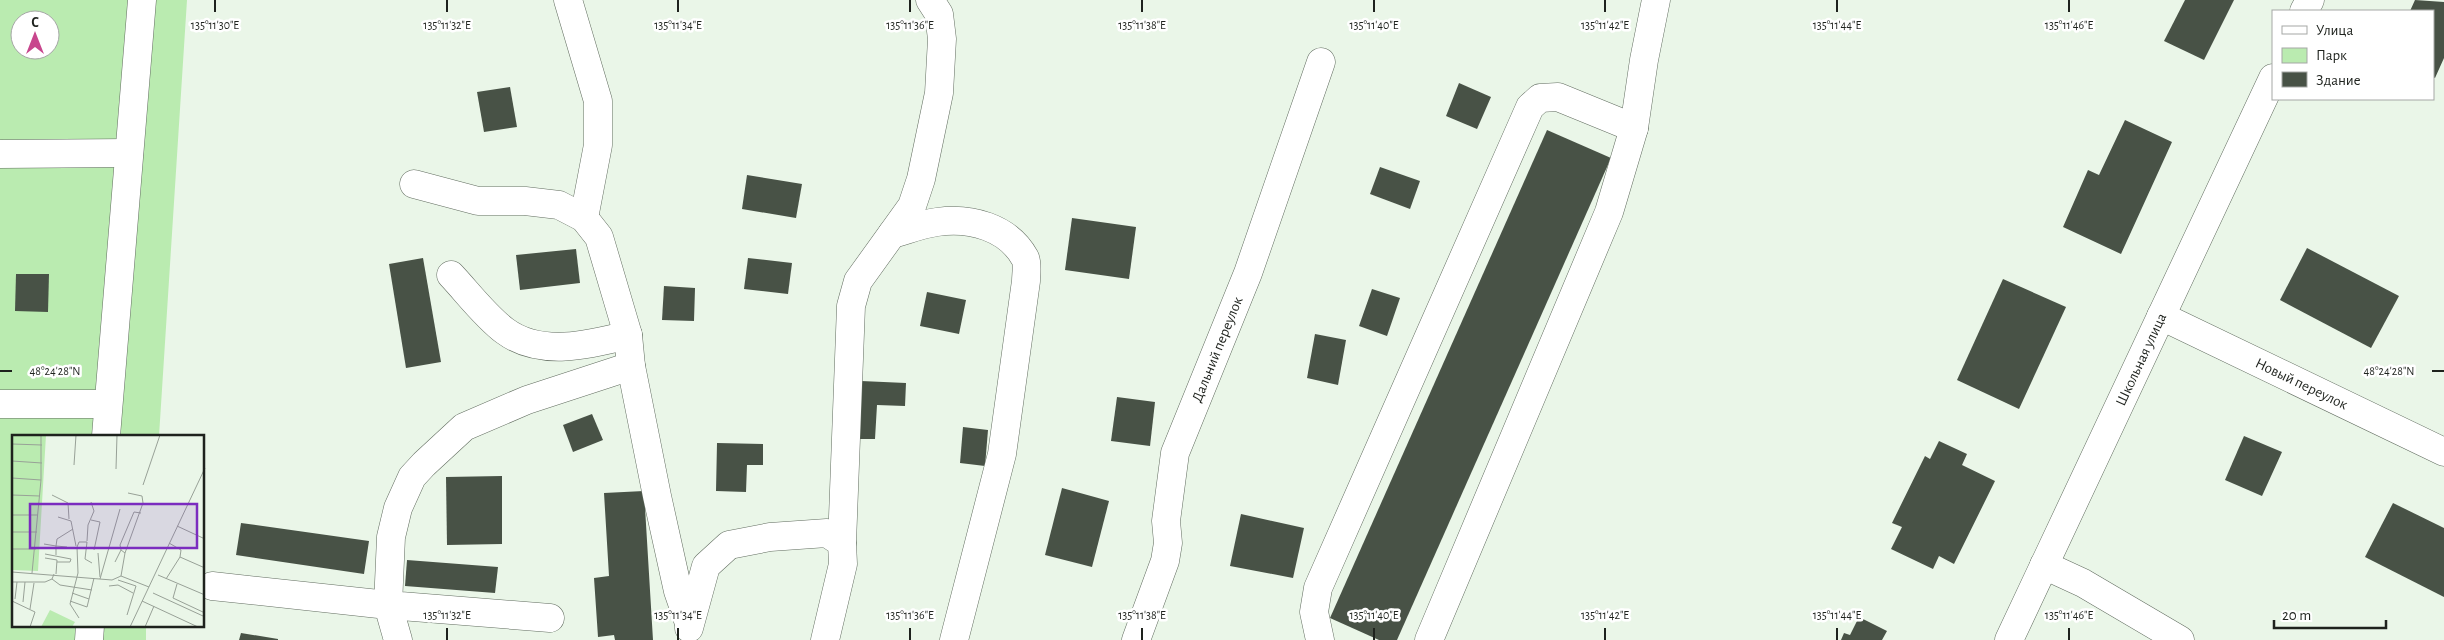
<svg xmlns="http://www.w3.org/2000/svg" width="2444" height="640" font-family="'Alegreya Sans',sans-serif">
	<rect width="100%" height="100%" fill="#eaf6e8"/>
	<path fill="#baebb0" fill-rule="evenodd" d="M0 0H187L159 436H14V626H146V640H0ZM20 20H50V50H20Z"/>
	<g fill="#485246">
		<polygon points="2185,0 2234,0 2204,60 2164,41"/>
		<polygon points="2415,0 2444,2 2444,58 2435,78 2433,77 2433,11 2410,11"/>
		<polygon points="1459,83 1491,97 1477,129 1446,116"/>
		<polygon points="510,87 517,127 484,132 477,92"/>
		<polygon points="2125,120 2172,142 2121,254 2063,227 2088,170 2099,175"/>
		<polygon points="1547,130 1611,158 1397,640 1379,640 1330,618"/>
		<polygon points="1380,167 1420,181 1410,209 1370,194"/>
		<polygon points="747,175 802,184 796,218 742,209"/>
		<polygon points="1072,218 1136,227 1129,279 1065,270"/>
		<polygon points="2307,248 2399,296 2371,348 2280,300"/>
		<polygon points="576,249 580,283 520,290 516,255"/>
		<polygon points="423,258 441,362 406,368 389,264"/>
		<polygon points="748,258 792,263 788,294 744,289"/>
		<polygon points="16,274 49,274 48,312 15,311"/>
		<polygon points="2003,279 2066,307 2019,409 1957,380"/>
		<polygon points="664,286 695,288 694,321 662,320"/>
		<polygon points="1372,289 1400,298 1387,336 1359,326"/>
		<polygon points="927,292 966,300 959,334 920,326"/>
		<polygon points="1315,334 1346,340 1338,385 1307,378"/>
		<polygon points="861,381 906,383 905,406 877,405 875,439 858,439"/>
		<polygon points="1117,397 1155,402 1150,446 1111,441"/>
		<polygon points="592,414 603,440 573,452 563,425"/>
		<polygon points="963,427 988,430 985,466 960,463"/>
		<polygon points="2244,436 2282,452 2262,496 2225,480"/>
		<polygon points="1939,441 1967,454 1962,465 1995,481 1954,564 1939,556 1933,569 1891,549 1902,527 1892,523 1925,456 1930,459"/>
		<polygon points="717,443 763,444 763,465 747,465 746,492 716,491"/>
		<polygon points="502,476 502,544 447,545 446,477"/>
		<polygon points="1062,488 1109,501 1092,567 1045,555"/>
		<polygon points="644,491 653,640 615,640 614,635 598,637 594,578 609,576 604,493"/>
		<polygon points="2393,503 2444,528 2444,597 2365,557"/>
		<polygon points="1241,514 1304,528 1293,578 1230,566"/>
		<polygon points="241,523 369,541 364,574 236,555"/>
		<polygon points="407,560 498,567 495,593 405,586"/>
		<polygon points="1859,617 1887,631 1882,640 1841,640 1844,633 1850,635"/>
		<polygon points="241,633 278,639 278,640 239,640"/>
	</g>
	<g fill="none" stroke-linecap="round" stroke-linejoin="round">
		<defs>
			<g id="minor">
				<polyline points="568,0 598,101 598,145 584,218"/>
				<polyline points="2304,11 2310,0"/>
				<polyline points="0,154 129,153"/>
				<polyline points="414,184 478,201 525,201 559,205 584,218 599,237 628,335 631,366 657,496 678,591 689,623"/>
				<path d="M892 234C907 230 922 224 937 222 970 217 1008 227 1025 258 1028 264 1026 275 1026 281L1002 454 954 640"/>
				<path d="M451 275C468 293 485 316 505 331 540 357 589 345 628 335"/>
				<path id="s1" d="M2161 316 2444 452"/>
				<polyline points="0,404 108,404"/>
				<polyline points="106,436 142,0"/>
				<polyline points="842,543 851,306 858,281 912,206 921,179 939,93 942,39 939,14 930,0"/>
				<polyline points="2044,565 2083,583 2180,640"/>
				<polyline points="212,586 388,605 398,640"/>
				<polyline points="550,618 388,605 391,537 398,508 412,477 424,464 464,427 527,400 631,366"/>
				<polyline points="689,628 706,566 729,545 770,537 827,533 842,543 843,564 825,640"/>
				<polyline points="89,640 90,626"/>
				<path id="s2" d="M1136 640 1165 561 1168 543 1166 521 1175 453 1248 273 1321 62"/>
				<polyline points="1320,640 1314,612 1318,588 1530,107 1540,98 1558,97 1634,128"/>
				<polyline points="1429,640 1609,212 1634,128 1644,60 1656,0"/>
				<path id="s3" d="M2009 640 2273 78"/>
			</g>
		</defs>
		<use href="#minor" stroke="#626d60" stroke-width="29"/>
		<use href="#minor" stroke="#fff" stroke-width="28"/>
	</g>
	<path fill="none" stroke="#1e221d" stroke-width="2" d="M215 0V12M447 0V12M678 0V12M910 0V12M1142 0V12M1374 0V12M1605 0V12M1837 0V12M2069 0V12M0 371H12M2432 371H2444M447 628V640M678 628V640M910 628V640M1142 628V640M1374 628V640M1605 628V640M1837 628V640M2069 628V640"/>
	<g text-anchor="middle" stroke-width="5" stroke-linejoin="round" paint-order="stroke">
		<g font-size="15" fill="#1e221d" stroke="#fff">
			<text dy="5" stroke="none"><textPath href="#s2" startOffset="305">Дальний переулок</textPath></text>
			<text dy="5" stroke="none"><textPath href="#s3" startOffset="310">Школьная улица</textPath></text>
			<text dy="5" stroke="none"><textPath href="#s1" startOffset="156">Новый переулок</textPath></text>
		</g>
	</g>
	<g transform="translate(12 435)">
		<rect width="192" height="192" fill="#eaf6e8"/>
		<path d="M0 0H34L26 136 0 135ZM38 175 63 187 60 192H29Z" fill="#baebb0"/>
		<path fill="none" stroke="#98a197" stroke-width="1" d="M0 9 30 10M0 26 30 28M62 30 64 0M104 34 105 0M0 43 29 45M131 50 148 0M0 60 28 61M40 60 56 68 57 84M0 80H26M46 82 59 86 64 111M79 85 88 87 82 115M165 91 193 104M0 97H25M75 106 76 90 82 76 79 67M157 108 169 115 168 122M32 109 44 111V120M55 112 44 111 45 104 61 94M0 114H24M109 115 108 110 122 77 129 78M86 118 88 142M33 119 59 124 58 127H45M33 123 45 125 44 139M103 127 109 115 113 118M0 137 100 145 109 141 137 152M20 138 29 45V0M146 140 193 160M109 141 113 118 131 68 130 61 116 58M40 144 48 150 80 155M88 144 108 74M154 144 168 122 193 133M106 145 124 151 115 180M0 147H33L40 144 42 139M165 149 161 163 193 178M97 151 106 150 121 158M60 158 77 164 82 143M141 158 191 181M3 164 5 147M0 166 23 177 18 192M58 166 75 172 77 164M130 166 186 192M11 167 13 147M18 174 22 148M67 183 58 169 66 138 65 112 67 107H75L73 124 80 128M118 192 193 33M133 192 142 171"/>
		<path fill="#7b2cbf" fill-opacity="0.15" stroke="#7b2cbf" stroke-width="2.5" d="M18 69H185V113H18Z"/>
		<rect width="192" height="192" fill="none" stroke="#1e221d" stroke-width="2.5"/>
	</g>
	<g font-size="12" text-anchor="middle" fill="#1e221d" stroke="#fff" stroke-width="5" stroke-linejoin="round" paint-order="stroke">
		<text x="215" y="29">135°11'30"E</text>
		<text x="447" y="29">135°11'32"E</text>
		<text x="678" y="29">135°11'34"E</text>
		<text x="910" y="29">135°11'36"E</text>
		<text x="1142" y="29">135°11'38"E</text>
		<text x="1374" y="29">135°11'40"E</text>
		<text x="1605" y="29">135°11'42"E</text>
		<text x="1837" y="29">135°11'44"E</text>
		<text x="2069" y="29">135°11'46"E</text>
		<text x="55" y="375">48°24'28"N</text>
		<text x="2389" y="375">48°24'28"N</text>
		<text x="447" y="619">135°11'32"E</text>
		<text x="678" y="619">135°11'34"E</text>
		<text x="910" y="619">135°11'36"E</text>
		<text x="1142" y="619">135°11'38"E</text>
		<text x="1374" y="619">135°11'40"E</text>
		<text x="1605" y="619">135°11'42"E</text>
		<text x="1837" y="619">135°11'44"E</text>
		<text x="2069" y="619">135°11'46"E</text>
	</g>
	<rect x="2272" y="10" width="162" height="90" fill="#ffffff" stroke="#a5a7a5"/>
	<rect x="2282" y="26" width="25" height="8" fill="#ffffff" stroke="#a5a7a5"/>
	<text x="2316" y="35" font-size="15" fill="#1e221d">Улица</text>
	<rect x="2282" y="48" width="25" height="15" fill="#baebb0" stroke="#a5a7a5"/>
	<text x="2316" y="60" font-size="15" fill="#1e221d">Парк</text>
	<rect x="2282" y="72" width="25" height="15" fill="#485246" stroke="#a5a7a5"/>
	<text x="2316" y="85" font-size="15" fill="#1e221d">Здание</text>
	<g transform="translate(35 35)"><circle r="24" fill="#ffffff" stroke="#a5a7a5"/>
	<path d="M0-4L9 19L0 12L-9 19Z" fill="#c8468d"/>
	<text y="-8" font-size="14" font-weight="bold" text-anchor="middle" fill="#1e221d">С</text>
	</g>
	<path d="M2274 620v8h112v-8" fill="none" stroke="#1e221d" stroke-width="2.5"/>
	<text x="2282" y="620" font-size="15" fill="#1e221d" stroke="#ffffff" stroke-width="4" paint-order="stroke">20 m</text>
</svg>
